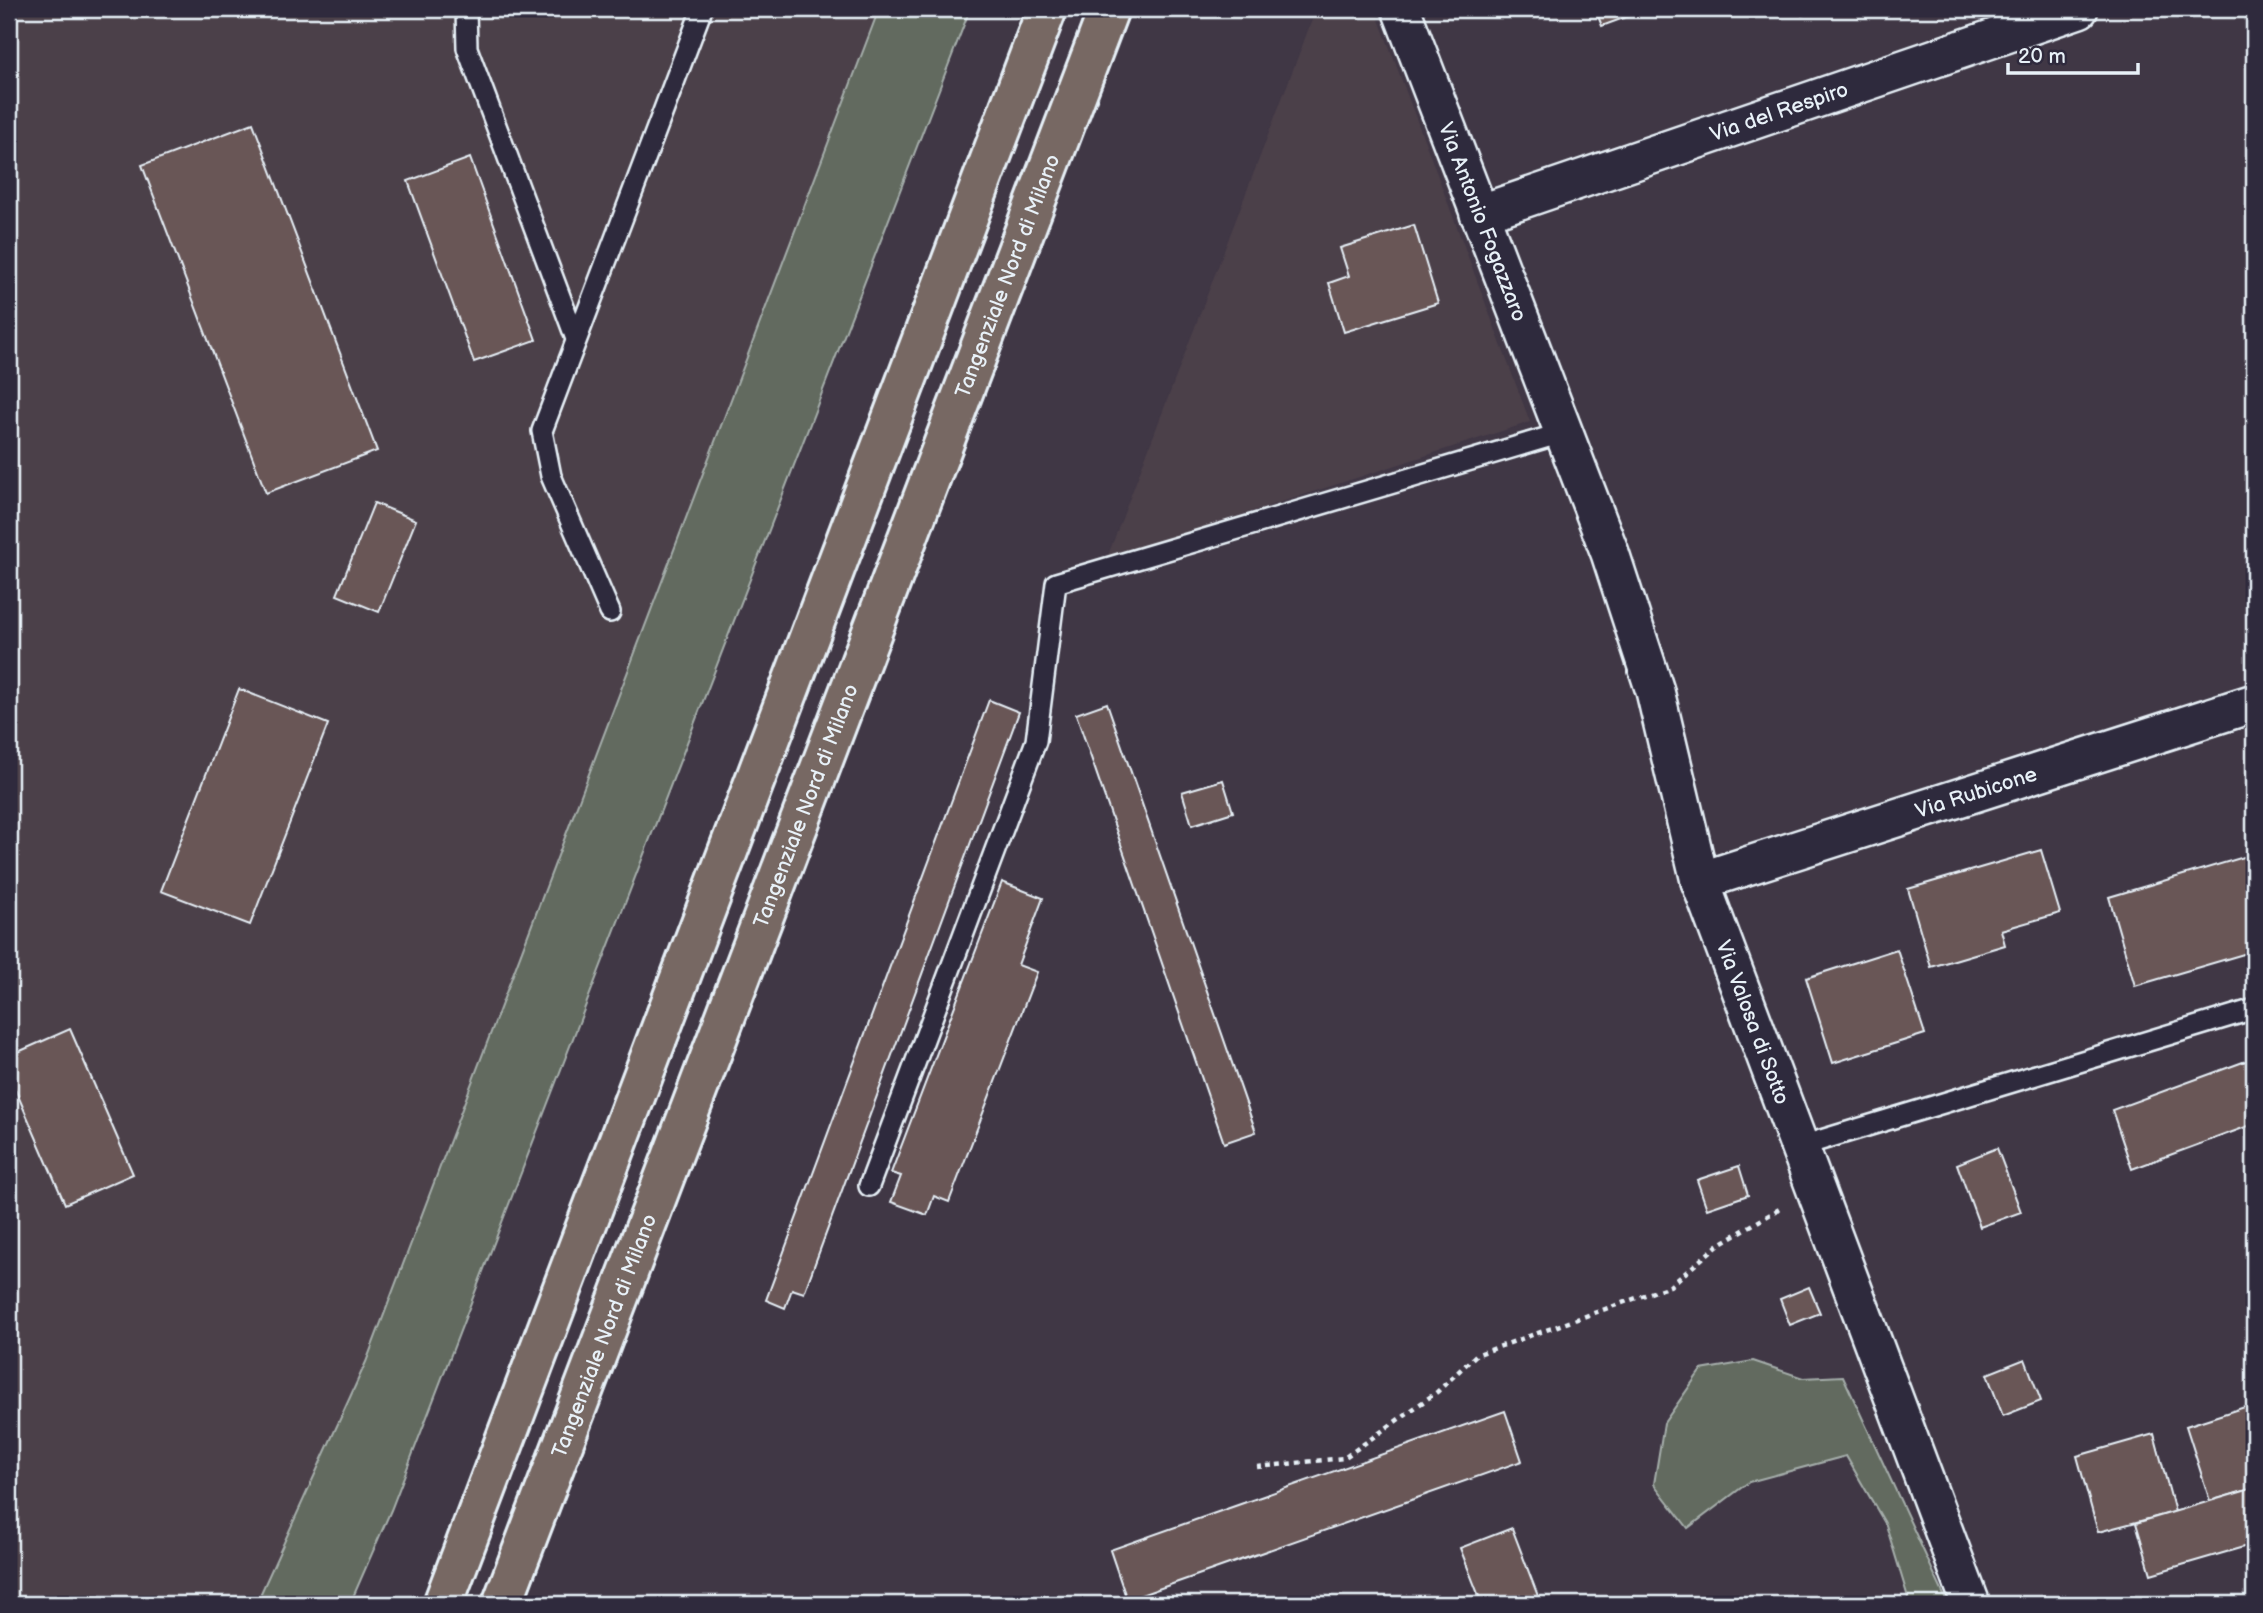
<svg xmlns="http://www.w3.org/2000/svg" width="2263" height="1613" font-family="'Balsamiq Sans',sans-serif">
	<rect width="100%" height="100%" fill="#403745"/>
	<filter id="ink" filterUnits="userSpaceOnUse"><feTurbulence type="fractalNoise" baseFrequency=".0143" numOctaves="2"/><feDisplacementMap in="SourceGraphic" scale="14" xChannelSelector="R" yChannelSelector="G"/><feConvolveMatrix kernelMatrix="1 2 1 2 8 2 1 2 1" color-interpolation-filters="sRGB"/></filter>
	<g filter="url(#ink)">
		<g fill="#4c404a">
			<polygon points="9,9 879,9 366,1362 256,1604 9,1604"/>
			<polygon points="1352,9 1375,9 1530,422 1107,558 1312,20"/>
		</g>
		<g fill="#626a5e" stroke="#a5aeab" stroke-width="2">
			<polygon points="879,9 970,9 391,1510 350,1604 256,1604 366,1362"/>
			<polygon points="1753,1361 1803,1378 1843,1376 1948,1604 1910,1604 1886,1525 1846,1456 1749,1482 1688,1528 1654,1484 1664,1423 1701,1370"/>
		</g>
		<g fill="#695657" stroke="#e8f1f8" stroke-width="2">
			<polygon points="1595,9 1648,9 1602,26"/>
			<polygon points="1799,9 1821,9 1802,15"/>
			<polygon points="253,123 377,451 266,493 142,165"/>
			<polygon points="470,158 536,340 474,362 408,181"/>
			<polygon points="1414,225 1438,303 1344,332 1329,283 1349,276 1340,248"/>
			<polygon points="374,503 416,520 379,612 337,595"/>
			<polygon points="239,689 328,724 250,925 161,891"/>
			<polygon points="989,700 1019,712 804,1293 792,1289 785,1308 766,1300"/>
			<polygon points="1107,703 1256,1132 1224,1143 1076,714"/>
			<polygon points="1223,780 1233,812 1192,825 1182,792"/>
			<polygon points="2041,850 2060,913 2001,930 2005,945 1931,967 1908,889"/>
			<polygon points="2254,854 2254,951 2135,986 2109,897"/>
			<polygon points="1002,882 1043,898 1018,965 1037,972 949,1202 934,1196 927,1215 891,1202 901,1176 891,1173"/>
			<polygon points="1897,949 1925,1034 1833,1063 1806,978"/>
			<polygon points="70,1029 133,1174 65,1204 9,1075 9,1056"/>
			<polygon points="2254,1058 2254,1124 2132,1169 2112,1110"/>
			<polygon points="1997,1148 2021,1212 1980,1227 1957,1164"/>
			<polygon points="1739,1166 1748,1195 1707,1209 1697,1180"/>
			<polygon points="1809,1287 1820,1313 1790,1325 1780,1299"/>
			<polygon points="2025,1359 2041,1401 2003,1416 1987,1374"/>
			<polygon points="2254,1404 2254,1488 2210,1501 2186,1426"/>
			<polygon points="1505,1411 1522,1461 1127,1600 1110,1550"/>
			<polygon points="2154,1434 2175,1512 2098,1532 2077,1456"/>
			<polygon points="2254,1488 2254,1544 2151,1574 2136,1523"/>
			<polygon points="1512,1528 1541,1604 1482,1604 1460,1548"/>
		</g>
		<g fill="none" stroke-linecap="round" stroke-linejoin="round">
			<defs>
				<g id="lane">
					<polyline points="466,9 467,48 576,339"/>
					<polyline points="610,612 551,476 542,431 702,9"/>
					<polyline points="1798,1147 2254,1009"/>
					<polyline points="869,1186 1036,741 1056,583 1562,433"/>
				</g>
				<g id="street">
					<path id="s1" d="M1401 9 1610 553 1655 691 1700 881 1971 1604"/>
					<path id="s2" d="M1479 214 2079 9"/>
					<path id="s3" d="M1700 881 2254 703"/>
				</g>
				<g id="highway">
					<polyline points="443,1604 1047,9"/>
					<path id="s4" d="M502 1604 1109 9"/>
				</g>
			</defs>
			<use href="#lane" stroke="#e8f1f8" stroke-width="24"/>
			<use href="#street" stroke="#e8f1f8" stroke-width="42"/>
			<use href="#highway" stroke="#e8f1f8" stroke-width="44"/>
			<polyline stroke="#e8f1f8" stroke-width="4.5" stroke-dasharray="5 5" stroke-linecap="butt" points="1257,1467 1344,1458 1437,1392 1476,1355 1670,1286 1718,1245 1781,1208"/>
			<use href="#lane" stroke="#2f2a3d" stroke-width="19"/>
			<use href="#street" stroke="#2f2a3d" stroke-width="37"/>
			<use href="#highway" stroke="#776864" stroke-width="38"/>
		</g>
	</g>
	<g text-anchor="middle" stroke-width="5" stroke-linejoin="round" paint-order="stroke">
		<g font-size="21" fill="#e8f1f8" stroke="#2f2a3d">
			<text dy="7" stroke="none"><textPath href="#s2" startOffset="317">Via del Respiro</textPath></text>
			<text dy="7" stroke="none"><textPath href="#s1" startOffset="228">Via Antonio Fogazzaro</textPath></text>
			<text dy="7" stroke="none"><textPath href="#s4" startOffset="1421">Tangenziale Nord di Milano</textPath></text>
			<text dy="7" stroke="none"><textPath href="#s3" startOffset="290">Via Rubicone</textPath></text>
			<text dy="7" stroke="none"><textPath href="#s4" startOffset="854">Tangenziale Nord di Milano</textPath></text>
			<text dy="7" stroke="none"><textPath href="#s1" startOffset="1074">Via Valosa di Sotto</textPath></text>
			<text dy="7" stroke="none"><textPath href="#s4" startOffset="287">Tangenziale Nord di Milano</textPath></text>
		</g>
	</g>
	<rect width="2263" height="1613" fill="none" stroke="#2f2a3d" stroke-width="35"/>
	<rect x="18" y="18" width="2228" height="1578" fill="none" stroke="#e8f1f8" stroke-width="2.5" filter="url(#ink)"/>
	<path d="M2008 63v10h130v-10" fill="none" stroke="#e8f1f8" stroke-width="3.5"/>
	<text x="2018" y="63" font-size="21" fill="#e8f1f8" stroke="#2f2a3d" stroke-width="5" paint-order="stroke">20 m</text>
</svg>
